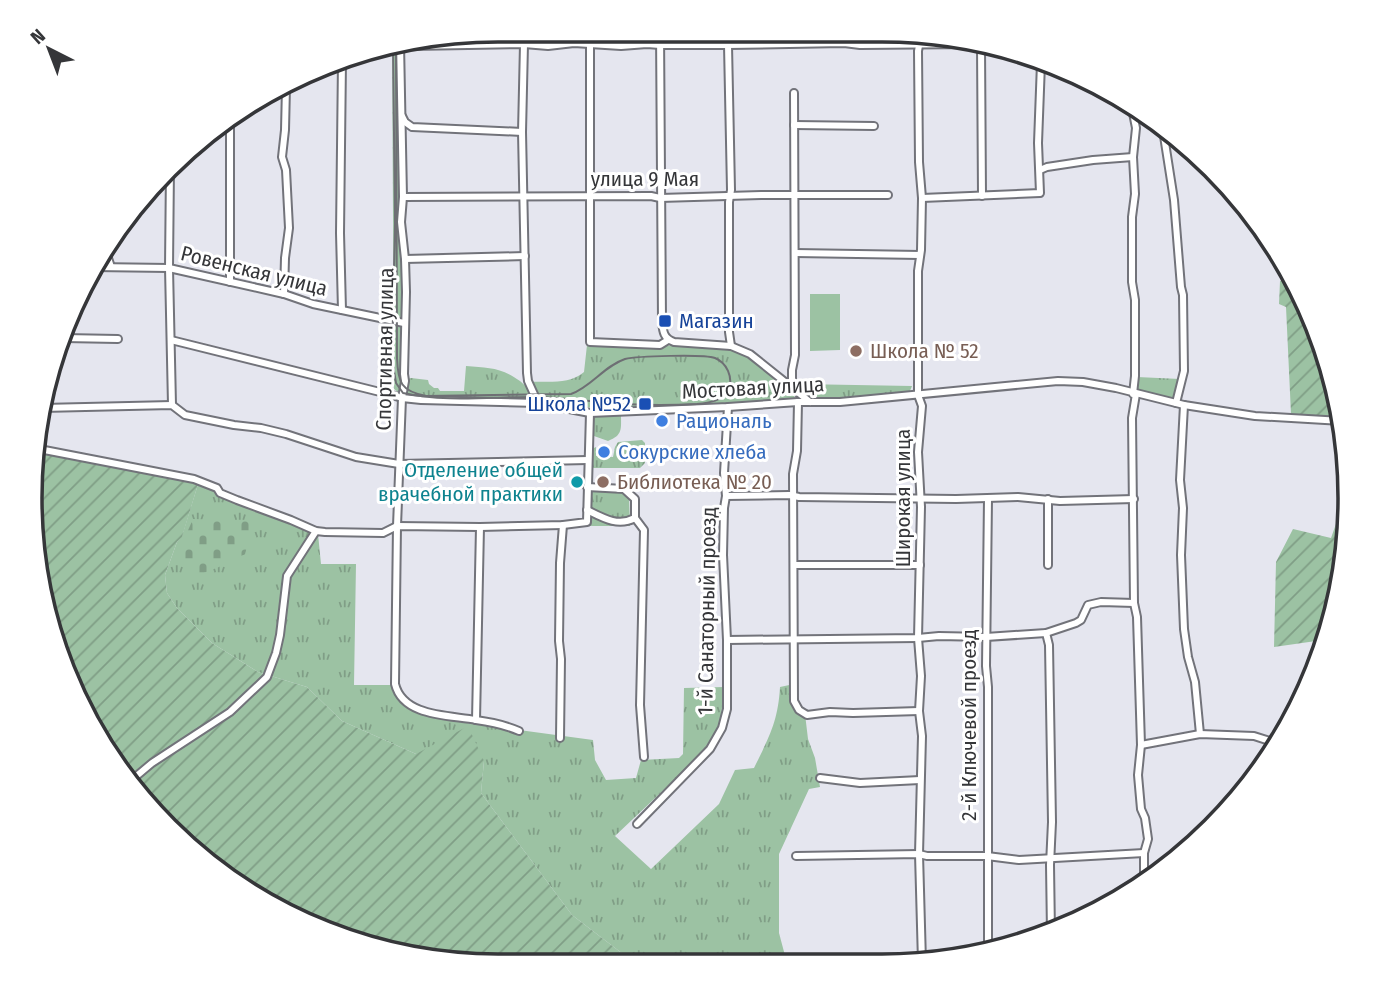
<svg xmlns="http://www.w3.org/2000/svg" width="1380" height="996" font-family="'Fira Sans Condensed',sans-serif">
	<defs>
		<pattern id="grass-tufts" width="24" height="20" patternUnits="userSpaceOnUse" patternTransform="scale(1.75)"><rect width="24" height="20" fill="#9cc2a3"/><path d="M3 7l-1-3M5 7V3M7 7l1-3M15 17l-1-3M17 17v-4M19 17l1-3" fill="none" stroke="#809e86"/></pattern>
		<pattern id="cemetery-stones" width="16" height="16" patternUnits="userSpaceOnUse" patternTransform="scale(1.75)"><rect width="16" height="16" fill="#9cc2a3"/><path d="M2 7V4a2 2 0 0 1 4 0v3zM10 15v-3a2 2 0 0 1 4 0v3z" fill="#809e86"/></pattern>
		<pattern id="garden-furrows" width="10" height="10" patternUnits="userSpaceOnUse" patternTransform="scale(1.75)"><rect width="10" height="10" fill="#9cc2a3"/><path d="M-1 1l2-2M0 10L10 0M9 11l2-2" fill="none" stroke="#809e86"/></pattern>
	</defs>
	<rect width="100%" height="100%" fill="#e5e6ef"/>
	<g fill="url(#grass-tufts)">
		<polygon points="399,43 399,221 404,259 402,390 398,392 394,389 392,44"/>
		<path d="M592 344 692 346 727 348 738 351 748 358 793 393 795 398 792 400 601 408 566 406 542 400 531 382C549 381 569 385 584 372L587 345Z"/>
		<path d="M466 366C488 368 501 367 520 381 527 387 531 391 533 399H421L413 397 406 393 407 379 411 378 428 380 429 384 434 388H438L440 391H464Z"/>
		<polygon points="1137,377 1180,379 1174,398 1171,399 1138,391 1136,385"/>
		<polygon points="799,384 912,386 910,391 906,393 815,399 805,394 796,387"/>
		<path d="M597 415H621C621 429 623 435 608 441L594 436 590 432 593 417Z"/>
		<polygon points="642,440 645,443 645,463 640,468 590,468 590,450 596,447 596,456 613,457 615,447 618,442"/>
		<path d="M199 481 318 534 321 564H356L354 685H391L393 692 412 709 427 715 467 723 593 740 595 760 606 780 636 778 641 760 679 758 683 754 684 688 724 687 720 727 710 746 615 836 651 869 719 804 735 770 754 768C769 737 778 722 780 687L794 684V701L805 714 808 739 815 758 820 787 809 789 779 854V933L787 963 636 964 572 915 481 793 484 761 416 754 342 721 307 687 258 672 212 643 177 608 167 593 165 575 177 542 182 536Z"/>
		<polygon points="589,491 624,491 629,496 630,526 590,526"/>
	</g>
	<polygon fill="url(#cemetery-stones)" points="193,519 253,521 245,554 219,567 201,574 185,571 179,551"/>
	<g fill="url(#garden-furrows)">
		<polygon points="1293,276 1302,291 1334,376 1341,417 1291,414 1286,307 1279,304 1280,281 1293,278"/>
		<polygon points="1345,441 1349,467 1346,559 1326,648 1322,655 1322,649 1316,641 1274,647 1276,562 1293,529 1331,538 1342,507"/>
		<polygon points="34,448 199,481 182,537 177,542 165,575 167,593 177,608 212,643 258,672 307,687 342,721 416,754 468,726 484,761 481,793 572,915 636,964 467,965 376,950 291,918 213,869 127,783 65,677 34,559"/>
	</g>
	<polygon fill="#9cc2a3" points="810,294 840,294 840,350 810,351"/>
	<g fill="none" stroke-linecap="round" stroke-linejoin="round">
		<defs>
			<g id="minor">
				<path d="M660 30 662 321C663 331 663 338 674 342L731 346 750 354 810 402"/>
				<polyline points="921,35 918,51 919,162 922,198 921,250 918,271 918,395 922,406 918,452 921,507 918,638 921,676 919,711 922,736 919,854 922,962"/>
				<polyline points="404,42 412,46 524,44 548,46 574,43 621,46 647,44 660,45 728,45 844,43 860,45 973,44 981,46 988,44"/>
				<path d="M400 43 403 197 401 222 405 259 406 292 404 374 405 381 402 398 397 526 395 684C403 717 449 715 476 720 491 722 505 725 519 731"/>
				<polyline points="524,44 522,132 527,373 528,381 538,403"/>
				<polyline points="590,45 590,342 660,345 668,340"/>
				<polyline points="728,45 731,190 729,202 729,332 731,346"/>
				<polyline points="981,46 982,196"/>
				<polyline points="1131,103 1136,128 1133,157 1135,194 1132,217 1132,282 1135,300 1135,376 1133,394"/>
				<polyline points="402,116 405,122 412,127 522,132"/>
				<polyline points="1155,121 1164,136 1174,200 1181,287 1183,295 1184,371 1176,403"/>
				<polyline points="794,125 874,126"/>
				<polyline points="170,168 169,268 172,405"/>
				<polyline points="1040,170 1047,167 1093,160 1133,157"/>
				<polyline points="403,197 651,196 660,198 761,195 888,195"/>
				<polyline points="922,198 1040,193 1038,143 1041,63"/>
				<polyline points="108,246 108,258 111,267"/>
				<polyline points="795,253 920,255"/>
				<polyline points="405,259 525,256"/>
				<polyline points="94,267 169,268 284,294 313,304 404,323"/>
				<polyline points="230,282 230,115"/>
				<polyline points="284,294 285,258 289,228 286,170 282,157 285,130 286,87"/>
				<polyline points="342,310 340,233 342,61"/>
				<polyline points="64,338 118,339"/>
				<polyline points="171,340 392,395 402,398 421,400 538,403 590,413 728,407 798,402 840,402 1058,381 1083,382 1116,388 1184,405 1255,416 1342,421"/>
				<polyline points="792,387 792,370 795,355 794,93"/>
				<polyline points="1136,394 1132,418 1134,603 1137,617 1141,745 1138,775 1141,809 1145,818 1148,839 1144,853 1144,883"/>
				<polyline points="798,402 797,451 793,474 794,701 799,710 807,715 830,712 853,713 919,711"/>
				<polyline points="1184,405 1180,480 1183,508 1181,555 1184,629 1188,657 1195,682 1200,734"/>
				<polyline points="42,408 172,405 185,415 234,425 261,428 286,434 356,457 399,464 588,460"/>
				<polyline points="34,448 194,479 217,488 220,493 237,500 291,520 316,531 325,532 383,533 397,526 480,527 563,525 587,522 590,413"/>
				<polyline points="587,487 624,489 635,499 635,518"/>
				<polyline points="726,496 789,495 799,497 956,499 1018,497 1060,501 1134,499"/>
				<path d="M587 510C603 518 618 527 635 518"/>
				<polyline points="635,518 644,530 640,705 644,757"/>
				<polyline points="794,565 920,565"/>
				<polyline points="1048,565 1048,499"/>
				<polyline points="1046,633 1049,645 1052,822 1050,865 1051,933"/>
				<polyline points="727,640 918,638 939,636 986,637 1046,633 1076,623 1081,620 1088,605 1101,602 1134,603"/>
				<polyline points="476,720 480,527"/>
				<polyline points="560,738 561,659 559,641 560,563 563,525"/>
				<polyline points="1141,745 1200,734 1254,736 1279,744"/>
				<polyline points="820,778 860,783 920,780"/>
				<polyline points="127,784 152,763 230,712 267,677 276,653 280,635 287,576 316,531"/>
				<polyline points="637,824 710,749 722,728 727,709 727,640 723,555 724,508 726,496 724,473 728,407"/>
				<polyline points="796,856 919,854 927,856 987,856 1019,860 1144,853"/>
				<polyline points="988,950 988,687 986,666 988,499"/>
			</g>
		</defs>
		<use href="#minor" stroke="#72737a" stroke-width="10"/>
		<use href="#minor" stroke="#fff" stroke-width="6"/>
		<path stroke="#6e6f74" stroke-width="2" d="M393 44 395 224 392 359 396 383 403 393C448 403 496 396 542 397 558 398 574 400 590 401 624 405 663 406 697 404 708 403 724 401 729 389 733 377 727 363 715 358 704 354 637 356 625 359 604 366 591 387 571 394L426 396C401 391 398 383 397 358L396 43"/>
	</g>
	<g fill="#1a4fb4" stroke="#fff" stroke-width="2.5">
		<rect x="658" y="314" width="14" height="14" rx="3.5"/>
		<rect x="638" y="397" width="14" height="14" rx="3.5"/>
	</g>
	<g fill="#8d6e63" stroke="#fff" stroke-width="2.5">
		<circle cx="856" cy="351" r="7"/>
		<circle cx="603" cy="482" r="7"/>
	</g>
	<g fill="#3f7fe0" stroke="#fff" stroke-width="2.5">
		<circle cx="662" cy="421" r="7"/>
		<circle cx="604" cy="452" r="7"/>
	</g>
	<circle fill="#0f9aa8" stroke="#fff" stroke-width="2.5" cx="577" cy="482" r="7"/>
	<g text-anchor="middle" stroke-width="6" stroke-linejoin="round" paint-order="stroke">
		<g font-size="21" fill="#353639" stroke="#fff">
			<text x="645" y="186">улица 9 Мая</text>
			<text transform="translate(254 271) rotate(14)" y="7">Ровенская улица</text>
			<text transform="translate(385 349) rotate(-89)" y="7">Спортивная улица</text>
			<text transform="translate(753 388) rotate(-3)" y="7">Мостовая улица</text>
			<text transform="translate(903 498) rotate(-90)" y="7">Широкая улица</text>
			<text transform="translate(707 611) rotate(-89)" y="7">1-й Санаторный проезд</text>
			<text transform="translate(969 725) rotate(-90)" y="7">2-й Ключевой проезд</text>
		</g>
		<g font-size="21" fill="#164399" stroke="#fff" text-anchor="start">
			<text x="679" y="328">Магазин</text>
			<text x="631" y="411" text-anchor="end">Школа №52</text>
		</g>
		<g font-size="21" fill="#785e54" stroke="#fff" text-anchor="start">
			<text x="870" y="358">Школа № 52</text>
			<text x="617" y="489">Библиотека № 20</text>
		</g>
		<g font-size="21" fill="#366cbe" stroke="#fff" text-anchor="start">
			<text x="676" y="428">Рациональ</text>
			<text x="618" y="459">Сокурские хлеба</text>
		</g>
		<g font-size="21" fill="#0d838f" stroke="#fff" text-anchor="end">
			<text x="563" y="477">Отделение общей<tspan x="563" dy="24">врачебной практики</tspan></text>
		</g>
	</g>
	<path d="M0 0H1380V996H0ZM498 42H882A456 456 0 0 1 1338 498V498A456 456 0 0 1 882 954H498A456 456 0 0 1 42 498V498A456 456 0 0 1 498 42Z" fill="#fff" fill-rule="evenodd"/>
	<path fill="none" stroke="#353639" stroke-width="3.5" d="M498 42H882A456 456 0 0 1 1338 498V498A456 456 0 0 1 882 954H498A456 456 0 0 1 42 498V498A456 456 0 0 1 498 42Z"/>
	<g transform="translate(49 49) rotate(318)" stroke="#ffffff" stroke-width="5" paint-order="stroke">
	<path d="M0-5L12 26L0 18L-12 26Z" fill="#353639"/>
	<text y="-10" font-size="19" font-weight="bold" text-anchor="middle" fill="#353639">N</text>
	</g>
</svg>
